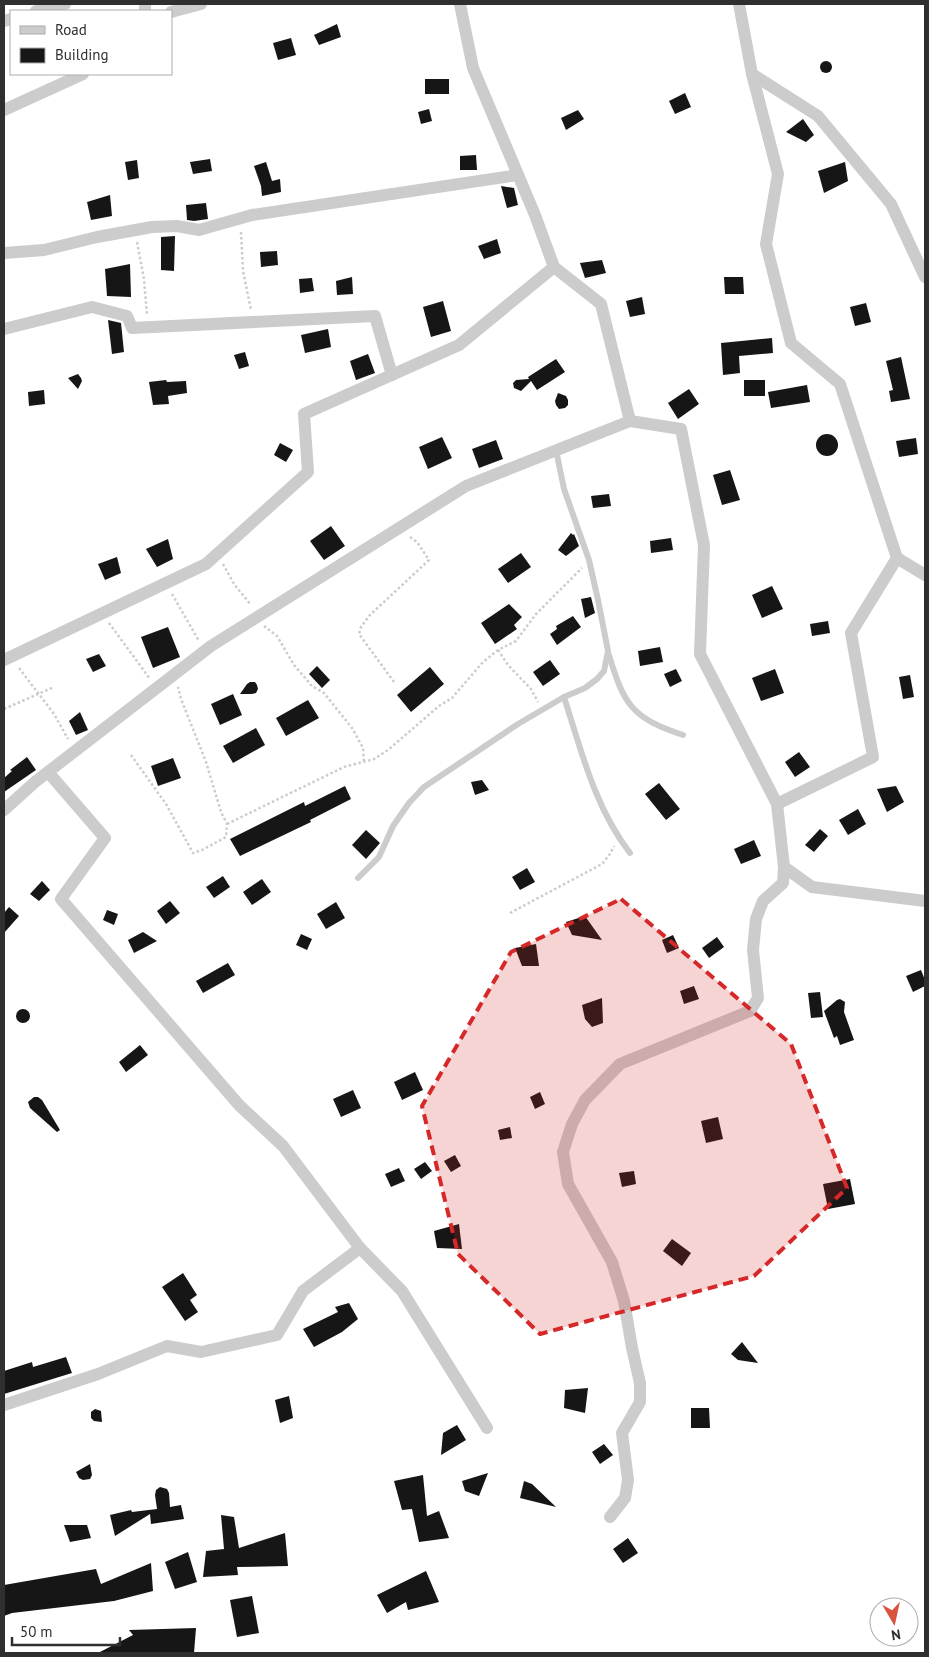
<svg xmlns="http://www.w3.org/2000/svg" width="929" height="1657" font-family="'PT Sans',sans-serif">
	<rect width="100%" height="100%" fill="#fff"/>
	<g fill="#161616">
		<polygon points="337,24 341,37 319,45 314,35"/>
		<polygon points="291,38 296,55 278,60 273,43"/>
		<circle cx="826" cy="67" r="6"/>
		<rect x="425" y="79" width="24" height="15"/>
		<polygon points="685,93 691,107 675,114 669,101"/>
		<polygon points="429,109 432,121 421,124 418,112"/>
		<polygon points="578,110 584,119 566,130 561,118"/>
		<polygon points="803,119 814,135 806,142 786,132"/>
		<polygon points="476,155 477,170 460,170 460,156"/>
		<polygon points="210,159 212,171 193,174 190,162"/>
		<polygon points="137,160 139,178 128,180 125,162"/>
		<polygon points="266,162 272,181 280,179 281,192 262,196 261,186 254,166"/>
		<polygon points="845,162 848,181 824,193 818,171"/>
		<polygon points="501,186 514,188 518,205 507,208"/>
		<polygon points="110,195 112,216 91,220 87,202"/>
		<polygon points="206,203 208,219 194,221 187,220 186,205"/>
		<polygon points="175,236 174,271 161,270 161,237"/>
		<polygon points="497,239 501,253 484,259 478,246"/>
		<polygon points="277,251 278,265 261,267 260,252"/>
		<polygon points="602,260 606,273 585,278 580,263"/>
		<polygon points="130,264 131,297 107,296 105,269"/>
		<polygon points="352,277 353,294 337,295 336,281"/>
		<polygon points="724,277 743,277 744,294 725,294"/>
		<polygon points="312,278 314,291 300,293 299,279"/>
		<polygon points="642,297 645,314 630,317 626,301"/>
		<polygon points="443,301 451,331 431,337 423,307"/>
		<polygon points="866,303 871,322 855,326 850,307"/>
		<polygon points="108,320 121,323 124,352 112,354"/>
		<polygon points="328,329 331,347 305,353 301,335"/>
		<polygon points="772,338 773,353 739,356 740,373 723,375 721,343"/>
		<polygon points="245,352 249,366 239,369 234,355"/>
		<polygon points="368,354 375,373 356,380 350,361"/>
		<polygon points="901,357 910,399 891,402 889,391 893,390 886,361"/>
		<polygon points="556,359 565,372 537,390 531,381 521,391 514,388 513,383 516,380 529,379 528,377"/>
		<polygon points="78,374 81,378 82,381 78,389 68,378"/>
		<polygon points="166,380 167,382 186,381 187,393 168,396 169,404 153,405 149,382"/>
		<rect x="744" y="380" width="21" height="16"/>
		<polygon points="807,385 810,402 771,408 768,392"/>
		<polygon points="689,389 699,404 678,419 668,403"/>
		<polygon points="44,390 45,404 29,406 28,392"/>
		<polygon points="558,393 566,396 568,400 568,405 565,408 559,409 556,405 555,401"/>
		<circle cx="827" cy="445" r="11"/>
		<polygon points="442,437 452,458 428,469 419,447"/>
		<polygon points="916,438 918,454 899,457 896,441"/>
		<polygon points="496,440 503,459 479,468 472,449"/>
		<polygon points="280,443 293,450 286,462 274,455"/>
		<polygon points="730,470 740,500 722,505 713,475"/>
		<polygon points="609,494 611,506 593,508 591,496"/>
		<polygon points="331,526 345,546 324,560 310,541"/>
		<polygon points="571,533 573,535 574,534 579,546 566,556 558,550"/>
		<polygon points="671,538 673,550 651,553 650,541"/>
		<polygon points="168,539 173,559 157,567 146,549"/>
		<polygon points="521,553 531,567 508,583 498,569"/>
		<polygon points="117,557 121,573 105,580 98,564"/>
		<polygon points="772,586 783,609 762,618 752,595"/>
		<polygon points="591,597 595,613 585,618 581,599"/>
		<polygon points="509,604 522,617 514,625 517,629 495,644 481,623"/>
		<polygon points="573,616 581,627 557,645 550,634 557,629 556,626"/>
		<polygon points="828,621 830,633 812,636 810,624"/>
		<polygon points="168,627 180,657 153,668 141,637"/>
		<polygon points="660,647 663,662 640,666 638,651"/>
		<polygon points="99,654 106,666 93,672 86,659"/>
		<polygon points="550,660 560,674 543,686 533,672"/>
		<polygon points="317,666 330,680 322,688 309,674"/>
		<polygon points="430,667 444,684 411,712 397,695"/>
		<polygon points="676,669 682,681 670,687 664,674"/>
		<polygon points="775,669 784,693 761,701 752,678"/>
		<polygon points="910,675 914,697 903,699 899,677"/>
		<polygon points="250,682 255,682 257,685 258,689 256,693 252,694 240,694 247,684"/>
		<polygon points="233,694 242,715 220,725 211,704"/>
		<polygon points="308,700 319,718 286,736 276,718"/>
		<polygon points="80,712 88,730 76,735 69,721"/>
		<polygon points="256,728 265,745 233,763 223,746"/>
		<polygon points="799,752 810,767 795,777 785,762"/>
		<polygon points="27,757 36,770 4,792 4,778 12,771 10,770"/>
		<polygon points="173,758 181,778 158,786 151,766"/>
		<polygon points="482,780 489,790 475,795 471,782"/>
		<polygon points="659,783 680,809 666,820 645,794"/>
		<polygon points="345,786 351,799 310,820 311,822 240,856 230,839 304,802 305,806"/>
		<polygon points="896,786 904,802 887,812 877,789"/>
		<polygon points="858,809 866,824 848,835 839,820"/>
		<polygon points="820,829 828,836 814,852 805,845"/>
		<polygon points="366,830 380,843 366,859 352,845"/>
		<polygon points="754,840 761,856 741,864 734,849"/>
		<polygon points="527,868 535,882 520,890 512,877"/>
		<polygon points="223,876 230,887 214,898 206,887"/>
		<polygon points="262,879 271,892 252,905 243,892"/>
		<polygon points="42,881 50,890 39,901 30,894"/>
		<polygon points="170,901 180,913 166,924 157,911"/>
		<polygon points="336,902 345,918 326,929 317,914"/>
		<polygon points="9,907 19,916 4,933 4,913"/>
		<polygon points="107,910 118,914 114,925 103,920"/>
		<polygon points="585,916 602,940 572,935 566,922"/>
		<polygon points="143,932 157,941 134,953 128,940"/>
		<polygon points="301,934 312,939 307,950 296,945"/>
		<polygon points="673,935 679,948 667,953 662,940"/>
		<polygon points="717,937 724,947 709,958 702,948"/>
		<polygon points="536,944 539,966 522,966 515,948"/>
		<polygon points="228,963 235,975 203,993 196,981"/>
		<polygon points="921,970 925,980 925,986 913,992 906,976"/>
		<polygon points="694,986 699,999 684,1004 680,991"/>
		<polygon points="820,992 823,1017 811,1018 808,993"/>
		<polygon points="602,998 603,1023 592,1027 585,1019 582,1005"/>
		<polygon points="840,999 845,1002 844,1012 854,1040 840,1045 837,1036 834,1038 824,1011 837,1000"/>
		<circle cx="23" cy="1016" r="7"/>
		<polygon points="140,1045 148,1055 126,1072 119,1062"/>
		<polygon points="415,1072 423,1090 402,1100 394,1082"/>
		<polygon points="353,1090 361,1108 341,1117 333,1099"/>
		<polygon points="540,1092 545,1104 535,1109 530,1097"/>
		<polygon points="34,1097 38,1097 42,1100 60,1130 57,1132 30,1108 28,1102"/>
		<polygon points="718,1117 723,1139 706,1143 701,1121"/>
		<polygon points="510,1127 512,1138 500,1140 498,1130"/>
		<polygon points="455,1155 461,1166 451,1172 444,1161"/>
		<polygon points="425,1162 432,1171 421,1179 414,1169"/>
		<polygon points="399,1168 405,1181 391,1187 385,1174"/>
		<polygon points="634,1171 636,1184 622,1187 619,1173"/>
		<polygon points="850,1179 855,1204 828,1209 823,1184"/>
		<polygon points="459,1224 462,1249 437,1248 434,1231"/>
		<polygon points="672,1239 691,1253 682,1266 663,1251"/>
		<polygon points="183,1273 197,1295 190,1300 198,1312 185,1321 162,1287"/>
		<polygon points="349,1303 358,1319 342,1332 314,1347 303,1329 338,1312 335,1307"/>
		<polygon points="742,1342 758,1363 738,1360 731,1354"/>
		<polygon points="66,1357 72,1373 4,1394 4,1371 32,1362 33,1367"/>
		<polygon points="588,1388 585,1413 564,1408 565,1390"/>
		<polygon points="289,1396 293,1418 280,1423 275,1400"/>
		<polygon points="691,1408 709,1408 710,1428 691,1428"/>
		<polygon points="95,1409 101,1411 102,1422 94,1421 91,1418 91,1412"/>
		<polygon points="457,1425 466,1440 441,1455 443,1433"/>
		<polygon points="604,1444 613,1455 600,1464 592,1452"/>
		<polygon points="90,1464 92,1475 90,1479 83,1480 79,1478 76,1472"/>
		<polygon points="488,1473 479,1496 465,1491 462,1481"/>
		<polygon points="423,1475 427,1516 439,1511 449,1538 419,1542 412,1509 402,1510 394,1481"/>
		<polygon points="524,1481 532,1484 556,1507 520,1498"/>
		<polygon points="160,1487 167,1489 169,1493 170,1507 181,1505 184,1519 151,1524 150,1514 115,1536 110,1515 131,1510 132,1512 157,1509 155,1495 156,1490"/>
		<polygon points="221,1515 234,1517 239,1548 285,1533 288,1566 237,1567 238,1575 203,1577 206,1551 224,1549"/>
		<polygon points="64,1525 87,1525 91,1538 70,1542"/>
		<polygon points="628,1538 638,1553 623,1563 613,1549"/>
		<polygon points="188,1552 197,1582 175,1589 165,1562"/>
		<polygon points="151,1563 153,1591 114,1601 12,1613 4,1616 4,1585 96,1569 101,1584"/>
		<polygon points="426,1571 439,1602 408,1610 406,1602 387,1613 377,1595"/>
		<polygon points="252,1596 259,1633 237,1637 230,1600"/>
		<polygon points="196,1628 194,1653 98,1653 133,1635 129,1630"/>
	</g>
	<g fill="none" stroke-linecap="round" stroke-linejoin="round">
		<g stroke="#ccc" stroke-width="2.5" stroke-dasharray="2.5 2.5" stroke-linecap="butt">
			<polyline points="241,232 243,271 251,310"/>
			<polyline points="137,242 144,279 147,315"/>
			<polyline points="223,564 234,584 251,605"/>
			<polyline points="172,594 199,641"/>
			<polyline points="109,623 150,679"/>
			<polyline points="264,626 277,636 294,665 312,686 324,693 352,728 363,748 364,763"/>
			<polyline points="498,650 508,665 531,689 538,702"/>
			<polyline points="19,668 54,714 68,739"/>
			<polyline points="394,682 359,634 361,627 370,615 429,560 417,542 410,537"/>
			<polyline points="4,709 52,688"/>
			<polyline points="131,755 166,804 193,853 202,850 226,837 227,824 221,812 206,762 181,699 178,687"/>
			<polyline points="227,824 344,767 374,759 388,750 439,706 452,698 483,662 498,650 516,641 536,614 582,568"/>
			<polyline points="510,913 602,864 610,854 614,846"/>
		</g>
		<g stroke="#ccc" stroke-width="6">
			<path d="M609 655C624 705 632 718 683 735"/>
			<path d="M564 697C581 750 595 808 630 853"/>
			<polyline points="358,878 379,857 393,826 409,803 424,787 518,724 564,697 585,688 597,679 604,671 608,651 598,600 589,560 564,489 556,450"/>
		</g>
		<g stroke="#ccc" stroke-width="12">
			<polyline points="460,4 473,68 535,215 554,267 601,304 630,421"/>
			<polyline points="739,4 752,74 778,174 766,244 791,343 840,384 897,558 851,633 873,757 777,804"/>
			<polyline points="36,11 65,4"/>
			<polyline points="145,11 145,4"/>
			<polyline points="171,12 201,4"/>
			<polyline points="4,21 11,19"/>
			<polyline points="752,74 818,116 891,204 925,277"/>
			<polyline points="4,110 83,74"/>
			<polyline points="4,253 44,250 97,237 152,227 177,226 199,230 252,215 518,175"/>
			<polyline points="4,329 92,307 127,316 132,328 375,316 392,375"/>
			<polyline points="897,558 925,575"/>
			<polyline points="4,660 206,564 308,472 304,414 459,345 554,267"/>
			<polyline points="48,772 105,838 61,899 239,1105 283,1146 360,1248"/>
			<polyline points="4,810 35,782 211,646 466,486 630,421 681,429 704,545 700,654 777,804 784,867 783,883 763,901 756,919 753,950 758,998 750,1011 620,1064 585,1100 572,1124 563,1152 568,1184 612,1262 624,1301 632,1348 640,1383 640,1402 622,1433 628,1480 625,1498 610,1517"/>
			<polyline points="784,867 812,887 925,901"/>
			<polyline points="4,1405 98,1374 167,1346 201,1352 277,1335 303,1291 360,1248 402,1291 487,1428"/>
		</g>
	</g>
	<path fill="#d62828" fill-opacity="0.2" stroke="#d62828" stroke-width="4" stroke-dasharray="10 6" stroke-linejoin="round" d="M621 899 791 1044 847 1188 754 1276 540 1334 458 1254 422 1106 511 952Z"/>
	<rect width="929" height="1657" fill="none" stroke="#2f2f2f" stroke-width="10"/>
	<rect x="10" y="10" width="162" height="65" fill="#ffffff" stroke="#acacac"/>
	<rect x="20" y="26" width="25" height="8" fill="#cccccc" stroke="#acacac"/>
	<text x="55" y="35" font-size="15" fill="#2f2f2f">Road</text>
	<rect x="20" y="48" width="25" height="15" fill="#161616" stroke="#acacac"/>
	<text x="55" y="60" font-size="15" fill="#2f2f2f">Building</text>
	<g transform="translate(894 1622) rotate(171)"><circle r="24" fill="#ffffff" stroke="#acacac"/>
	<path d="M0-4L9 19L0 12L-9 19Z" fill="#d85240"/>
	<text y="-8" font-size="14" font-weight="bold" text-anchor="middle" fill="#2f2f2f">N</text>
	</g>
	<path d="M12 1637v8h108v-8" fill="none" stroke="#2f2f2f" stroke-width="2.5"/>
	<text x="20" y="1637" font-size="15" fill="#2f2f2f" stroke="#ffffff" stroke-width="4" paint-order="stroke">50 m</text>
</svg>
